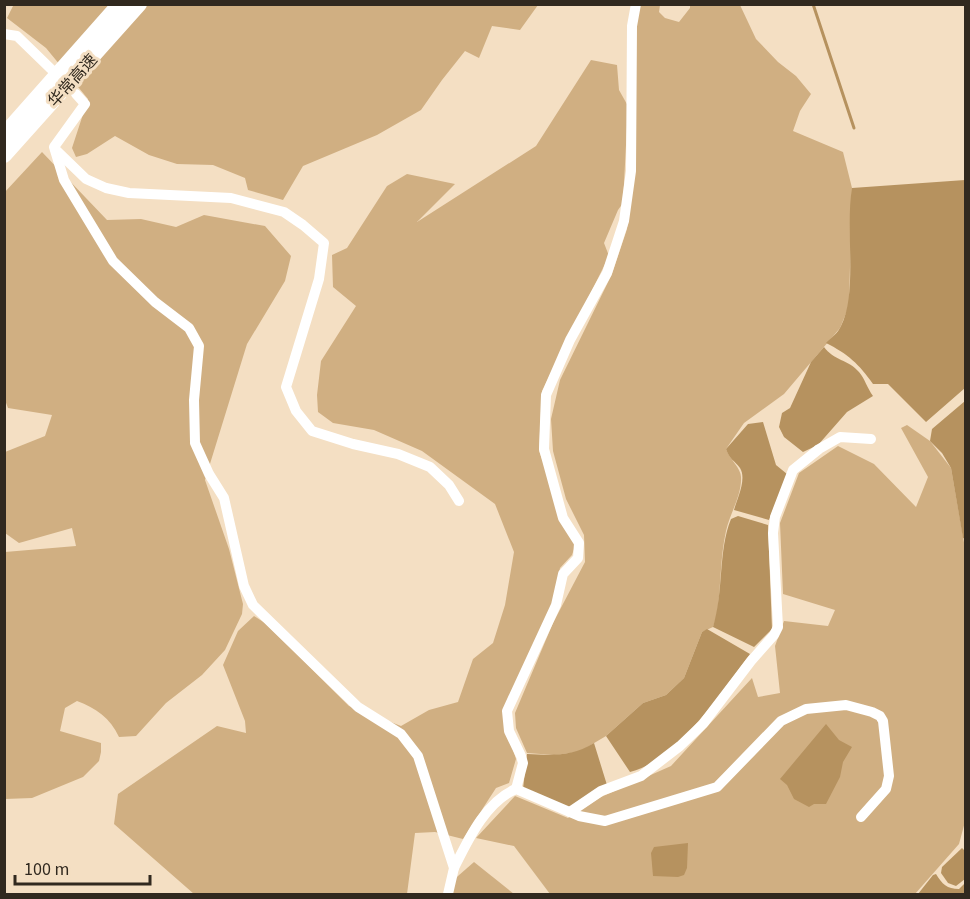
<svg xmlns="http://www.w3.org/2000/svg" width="970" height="899" font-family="'Source Sans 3','Noto Sans SC',sans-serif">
	<rect width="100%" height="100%" fill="#f4dfc3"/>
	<g fill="#d0af82">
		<polygon points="14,4 538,5 520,30 492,26 479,58 465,51 442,80 421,110 377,135 303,166 283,200 248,190 245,178 213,165 177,164 149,155 115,136 87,154 76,157 72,148 88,99 46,48 7,18"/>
		<path d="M640 5H660L659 12 665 18 679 22 690 8V5H740L756 39 778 62 796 76 811 94 800 111 793 131 843 152 852 188 849 306 840 328 784 394 744 423 726 449C730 460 741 468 741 477 742 495 730 513 726 531 720 558 721 587 717 615L713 627 702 632 684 678 666 695 643 703 606 736 579 752 554 755 527 753 516 728 515 713 553 623 585 562 584 535 566 499 553 451 551 419 560 380 612 274 627 229 635 168 636 27Z"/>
		<polygon points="591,60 617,65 619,90 628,106 623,203 618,210 604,243 609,256 542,391 539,451 575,546 572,555 560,568 553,601 503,718 516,759 509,783 496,788 463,839 435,832 415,833 407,894 194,894 114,824 118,794 217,726 246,733 245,721 223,665 238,631 254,616 265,623 349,706 401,726 429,710 458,702 473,659 493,643 505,605 514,552 495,504 422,451 374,430 333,423 318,412 317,395 321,361 356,306 333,287 332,255 347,248 387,186 407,174 455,184 417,222 536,146"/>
		<path d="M42 152 107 220 141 219 176 227 204 215 265 226 291 256 285 281 247 344 205 480 229 549 243 604 242 614 225 650 202 675 166 703 136 736 119 737C110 718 96 708 77 701L65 708 60 731 101 743V752L99 761 83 777 32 798 5 799V552L76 546 72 528 19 543 5 533V452L45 436 52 415 8 408 5 400 4 193Z"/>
		<polygon points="907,425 930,441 951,468 965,548 966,818 959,844 915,894 550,894 514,846 476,838 515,796 568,818 601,797 671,766 752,678 758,697 780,693 775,646 784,621 828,626 835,610 783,594 780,523 799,473 838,446 874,464 916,507 928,477 901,428"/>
		<polygon points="474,862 514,894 452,894 450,883"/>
	</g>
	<g fill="#b6925f">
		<path d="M965 180V388L926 422 888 384H873C859 364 848 354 826 343 831 338 838 333 841 326 858 293 845 229 852 188Z"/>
		<path d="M824 347C833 360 849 360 859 372 865 379 867 388 873 396L847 412 818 445 803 452 784 437 779 427 782 413 790 408 811 362Z"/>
		<polygon points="965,401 965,539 963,538 951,468 942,453 930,441 932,429"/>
		<path d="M763 422 776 465 787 474 769 520 734 510C737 499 747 479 740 468 734 460 730 460 726 449L748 424Z"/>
		<path d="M738 516 768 525 772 629 754 647 713 627C724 591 718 551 731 519Z"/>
		<path d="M707 629 750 654C721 692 678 760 630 772L606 736 643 703 666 695 684 678 702 632Z"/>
		<polygon points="826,724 839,740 852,747 843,762 840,777 826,804 814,804 809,807 794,799 787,785 780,779"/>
		<path d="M594 743 607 785 571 809 523 789 527 754C553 755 571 757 594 743Z"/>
		<polygon points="688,843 687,868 684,875 678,877 653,876 651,853 654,847"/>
		<polygon points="962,848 965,851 965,879 956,886 948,883 941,873 942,867"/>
		<path d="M936 874C942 884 947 889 959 889L965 883V894H918L933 875Z"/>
	</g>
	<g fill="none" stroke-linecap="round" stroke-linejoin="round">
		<polyline stroke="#b6925f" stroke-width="3" points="813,4 854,128"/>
		<g stroke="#fff" stroke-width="10">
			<polyline points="4,34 17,36 51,69"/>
			<polyline points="76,94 85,104 54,147 64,180 113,261 155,302 189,328 199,346 194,400 195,443 209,474 224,498 244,586 253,605 358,707 401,734 418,756 454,868 448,894"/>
			<polyline points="56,150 86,179 106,188 129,193 231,198 284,212 303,225 324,243 319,279 286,387 296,411 312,431 353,444 398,454 430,467 449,485 459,501"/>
			<polyline points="516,789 523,763 521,756 509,731 507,711 556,605 563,574 578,558 579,543 563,518 544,449 546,395 570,340 607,273 624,221 631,171 632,26 636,4"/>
			<polyline points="570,812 601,791 641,776 680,746 703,724 751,661 774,635 778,627 773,533 775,517 793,470 819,449 840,437 871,439"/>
			<path d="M454 868C468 840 486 801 516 789L579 816 605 821 717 787 781 721 806 709 846 705 872 712 880 716 883 721 889 776 886 789 861 817"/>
		</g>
		<g stroke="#fff" stroke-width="16">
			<polyline points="4,135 120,4"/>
			<polyline points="4,155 139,4"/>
		</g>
	</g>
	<g text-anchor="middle" stroke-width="6" stroke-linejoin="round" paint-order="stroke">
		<g font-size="16" fill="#31291f" stroke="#f4dfc3">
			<text transform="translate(72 80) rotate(-48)" y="6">华常高速</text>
		</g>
	</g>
	<rect width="970" height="899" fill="none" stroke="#31291f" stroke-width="12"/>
	<path d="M15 875v9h135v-9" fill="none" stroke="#31291f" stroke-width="3"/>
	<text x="24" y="875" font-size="18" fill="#31291f" stroke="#f4dfc3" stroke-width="4.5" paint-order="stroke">100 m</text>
</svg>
